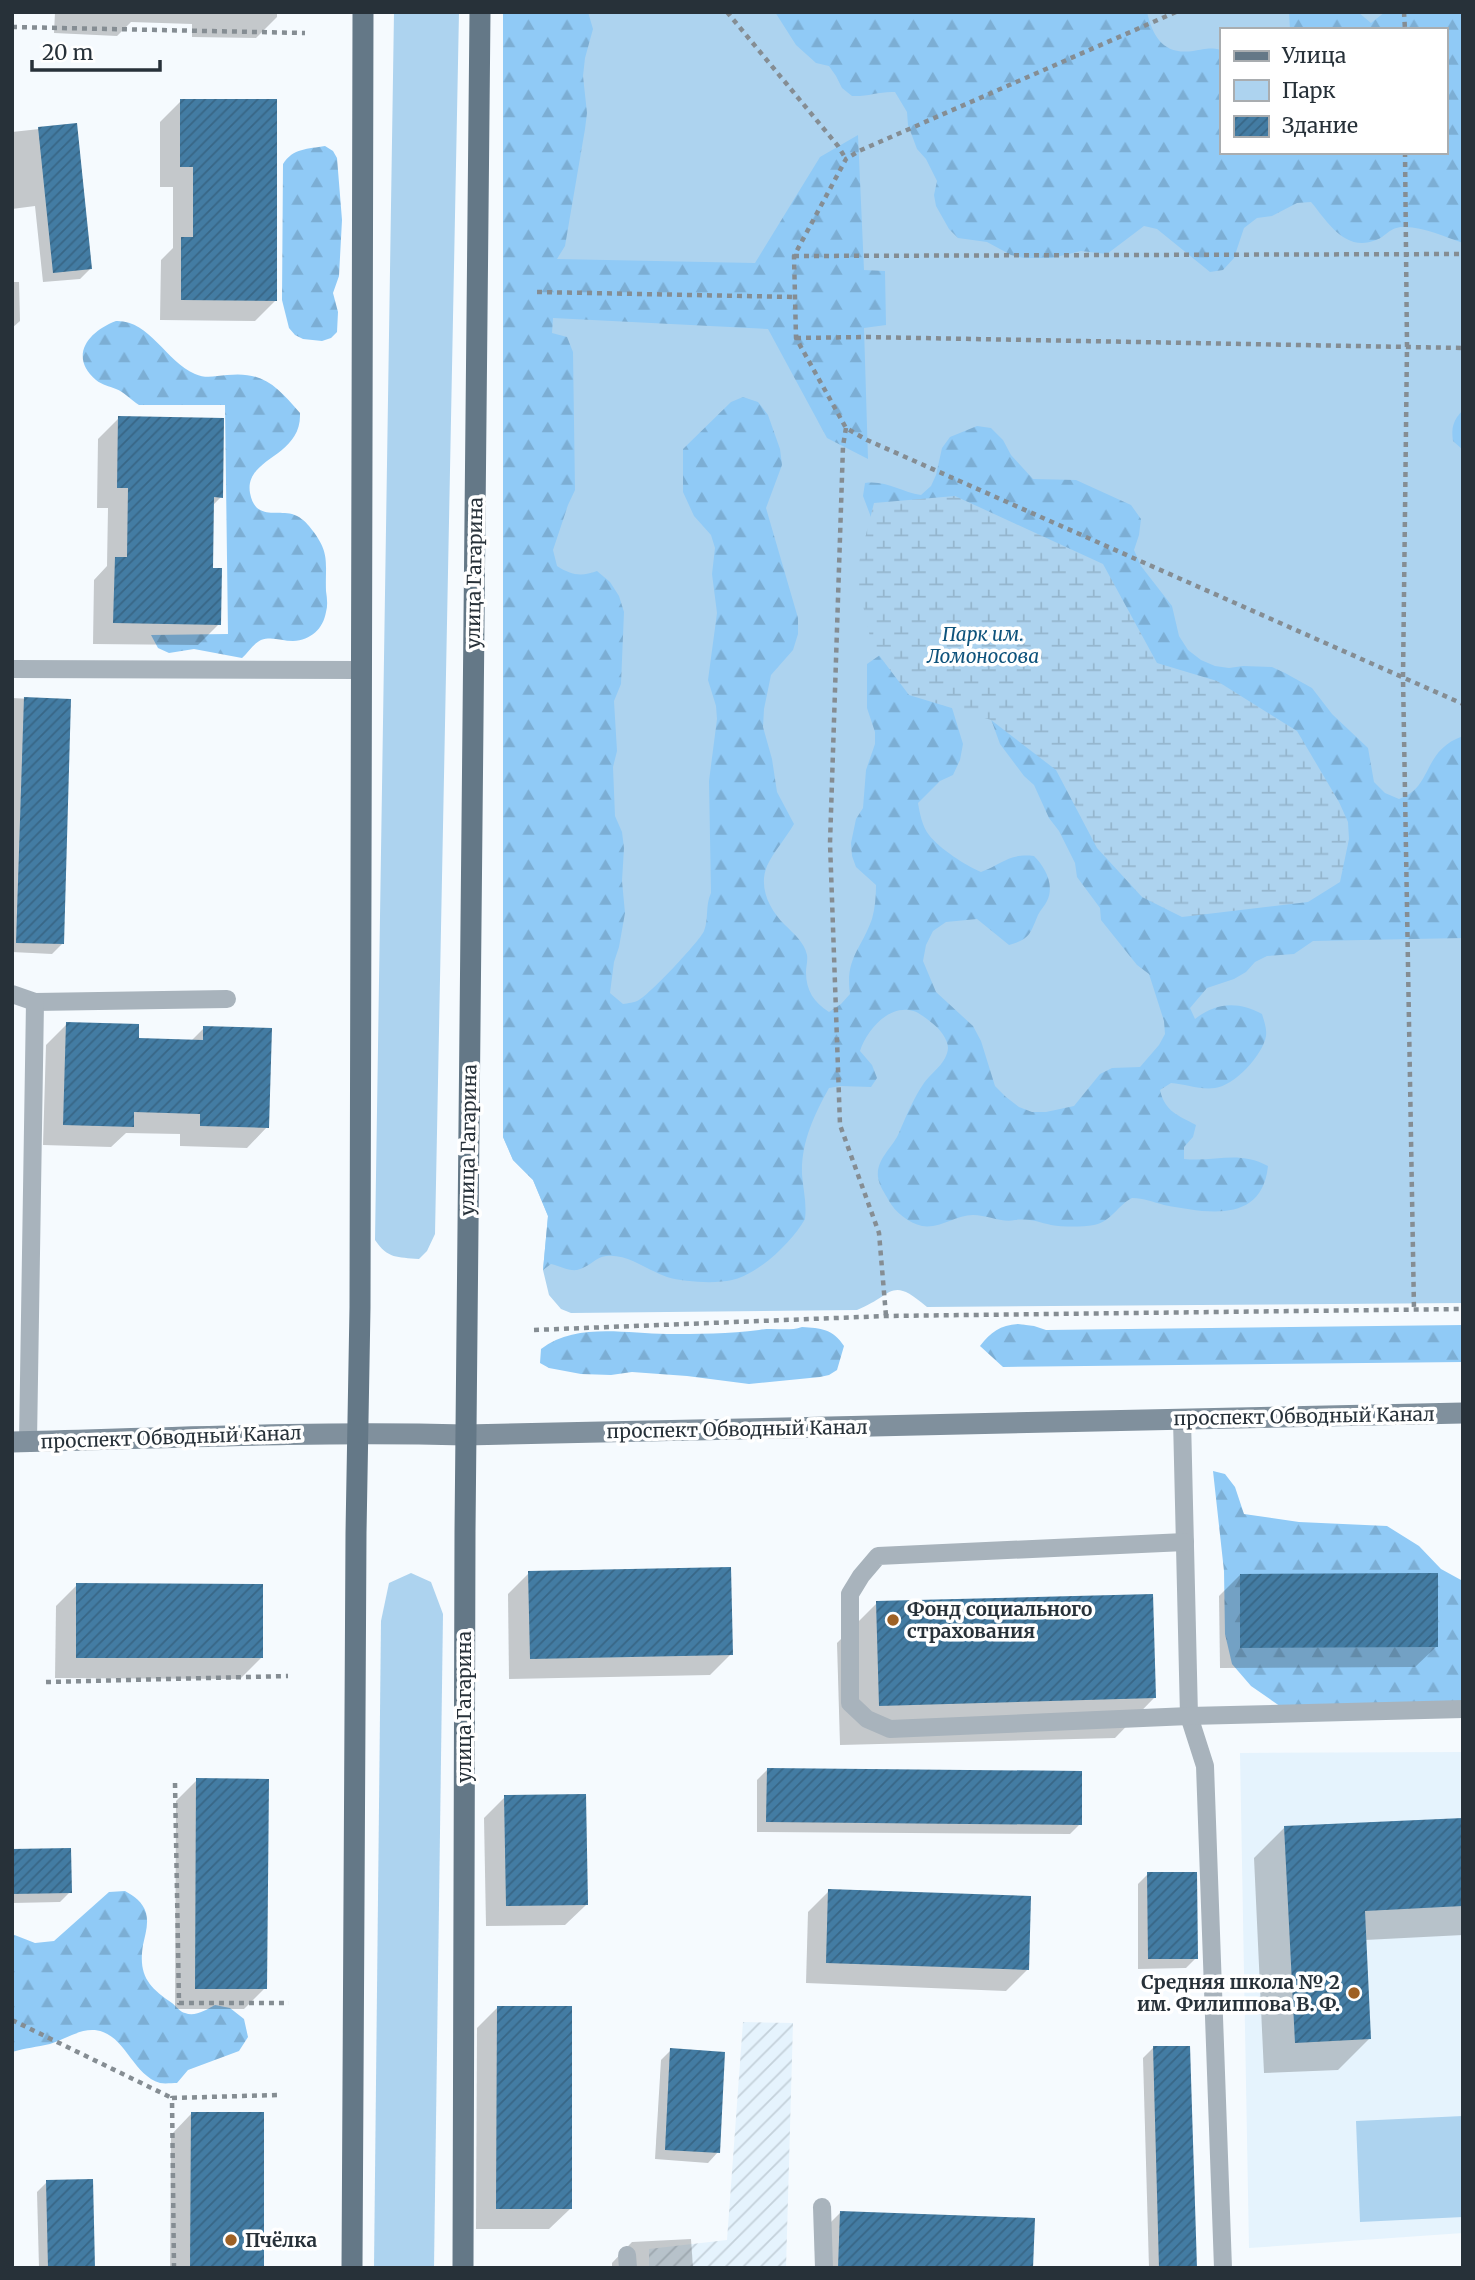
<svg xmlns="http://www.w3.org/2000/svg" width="1475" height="2280" font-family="Merriweather,serif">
	<defs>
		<pattern id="industrial-furrows" width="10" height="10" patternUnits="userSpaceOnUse" patternTransform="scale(1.75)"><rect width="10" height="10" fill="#e5f3fd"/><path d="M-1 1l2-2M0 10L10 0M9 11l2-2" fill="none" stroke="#c4d1da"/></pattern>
		<pattern id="forest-firs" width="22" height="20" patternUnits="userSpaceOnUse" patternTransform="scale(1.75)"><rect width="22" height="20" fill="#90caf6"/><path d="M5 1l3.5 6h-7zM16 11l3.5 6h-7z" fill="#7caed4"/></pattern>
		<pattern id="wetland-marsh" width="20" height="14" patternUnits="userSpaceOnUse" patternTransform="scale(1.75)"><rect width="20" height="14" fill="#add3ef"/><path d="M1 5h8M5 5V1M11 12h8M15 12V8" fill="none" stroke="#95b6ce"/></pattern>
		<pattern id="building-hatch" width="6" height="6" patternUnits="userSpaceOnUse" patternTransform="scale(1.75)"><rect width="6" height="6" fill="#437ca3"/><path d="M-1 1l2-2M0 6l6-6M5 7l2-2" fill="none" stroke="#386686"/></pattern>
	</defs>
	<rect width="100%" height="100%" fill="#f5fafe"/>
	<polygon fill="#e5f3fd" points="1463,1752 1463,2233 1249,2248 1240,1753"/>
	<polygon fill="url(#industrial-furrows)" points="743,2022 793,2023 786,2268 649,2268 649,2249 727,2240"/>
	<g fill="#add3ef" fill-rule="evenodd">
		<path d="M394 12H459L435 1234 427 1251 419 1259C397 1257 388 1259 375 1240Z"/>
		<path d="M503 12H1463V1303L927 1307C890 1275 894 1295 857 1310L571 1313 561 1309 549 1295 543 1270 548 1216 533 1180 513 1160 503 1137ZM1221 30H1445V152H1221Z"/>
		<polygon points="411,1573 431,1582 443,1614 434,2268 374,2268 381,1621 389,1583"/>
		<polygon points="1463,2116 1463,2217 1360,2222 1356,2121"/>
	</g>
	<g fill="url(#forest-firs)" fill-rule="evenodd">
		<path d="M503 12H588L593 29 585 58 583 76 587 113 585 129 565 246 557 259 755 263 820 157 858 135 864 270 885 271 886 325 864 328 868 459 827 438 768 329 553 318 552 333 567 337 573 352 575 490 568 505 553 550 557 566C571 575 581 577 597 571L610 582 619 596 624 612 621 684 614 701 617 751 613 767 615 816 622 832 624 848 622 881 625 913 619 947 614 962 610 993 623 1004C628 1003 634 1003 639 1000 650 994 699 942 704 931 709 918 705 906 711 893L709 781 717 719 716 706 708 680 717 613 712 574 715 548 711 535 694 516 683 492V449L731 402 743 397 758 402 768 415 780 449 782 465 766 508 798 618V634L793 650 771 675 764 709 763 727 772 759 777 792 794 824C786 838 774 851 767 866 758 888 770 910 785 925 794 934 804 942 807 955 808 961 806 966 806 972 806 991 814 1002 829 1012L841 1004 850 994C845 958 861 950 872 919 875 908 876 897 876 885L856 867 852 856 851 843 856 819 863 808 866 770 875 744V732L867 708V664L880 655 877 533 863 496 865 483C886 480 901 492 921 495L931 486 936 475 942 448 950 437 977 426 991 428 1003 440 1011 455 1033 479 1076 480 1131 505 1141 519 1139 535 1134 550 1141 566 1172 606 1179 636 1188 650 1201 660 1215 666 1229 668 1243 666 1272 667 1285 673 1312 688 1332 714 1368 748 1374 782 1385 793 1399 799C1434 787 1421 751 1463 736V938L1313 941 1294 954 1267 956 1255 962 1246 972 1234 979 1207 988 1190 1008 1195 1019C1216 1002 1239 1001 1262 1014 1264 1021 1267 1028 1266 1036 1263 1055 1234 1086 1215 1088 1200 1090 1185 1084 1171 1083L1160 1090C1165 1112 1178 1115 1196 1125L1193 1137 1184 1147V1159C1217 1162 1238 1150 1268 1166 1262 1224 1207 1213 1164 1205 1153 1202 1144 1198 1132 1198 1118 1205 1111 1222 1094 1225 1082 1227 1063 1227 1051 1225 1039 1222 1028 1218 1015 1220 1002 1223 987 1215 973 1215 956 1215 940 1229 922 1226 909 1223 895 1212 889 1201 885 1193 879 1186 878 1177 876 1160 891 1149 898 1135 906 1117 913 1099 924 1083 932 1072 947 1063 948 1048 948 1039 939 1028 932 1023 924 1017 918 1011 909 1010 886 1007 866 1032 860 1051L872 1065 877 1078 871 1087 840 1086 829 1088C814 1115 801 1143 802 1174 803 1189 807 1203 805 1219 792 1242 759 1274 732 1280 715 1284 684 1282 667 1277 649 1271 627 1253 606 1256 596 1257 588 1268 577 1270 568 1271 560 1266 551 1264L543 1270 548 1216 533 1180 513 1160 503 1137ZM949 698 987 708 1000 744 1024 776 1034 785 1049 818 1059 831 1075 863 1077 877 1100 908 1101 920 1137 965 1149 974 1164 1021 1165 1034 1159 1045 1140 1067 1112 1068 1100 1074 1074 1106 1046 1112H1032L1019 1107 1006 1097 995 1086 981 1041 973 1026 936 992 923 961 926 945 933 931 946 922 977 919 1009 945C1030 939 1030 934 1038 915 1040 910 1045 906 1047 901 1055 885 1045 867 1034 856 1009 853 1002 864 981 872 965 865 940 849 929 835 922 826 920 814 918 803L940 781 953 775 960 760 963 744Z"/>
		<path d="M775 12H1147C1153 38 1164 55 1193 51 1205 49 1210 47 1221 50V152H1445V30H1290L1289 12H1358L1371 23 1385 12H1463V243C1445 237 1424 227 1405 227 1390 226 1387 236 1376 240 1345 253 1327 221 1311 202L1297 203 1272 216 1257 218 1244 228 1234 258 1223 270 1210 272 1157 229 1144 226 1107 254 1081 251 1052 258H1024L1011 255 987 242 958 238 949 229 936 206 934 195 937 181 926 159 917 149 908 125 907 112 895 92C880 91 867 97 852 96L842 88 836 76 829 66 816 63 796 45Z"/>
		<path d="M325 146 333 151 337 158 342 220 339 276 333 293 338 312 337 332 331 338 322 341 303 339 295 335 289 328 282 300 283 164C293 148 308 149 325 146Z"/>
		<path d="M116 321C150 320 165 361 195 374 206 379 215 376 227 375 264 371 277 387 300 413 302 458 244 457 250 493 255 520 275 510 292 514 299 516 305 521 309 526 331 553 325 560 326 591 327 598 328 605 326 612 323 629 311 640 293 641 282 641 272 636 261 640 254 643 248 653 242 658L194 649 169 653 158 648 151 635 228 634 225 405H139C131 400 124 392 116 389 109 386 102 385 96 380 68 356 89 331 116 321Z"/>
		<path d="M1463 410V450L1453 441C1451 428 1453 420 1463 410Z"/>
		<path d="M1018 1324 1034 1326 1046 1330 1463 1325V1362L1003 1367 980 1346C991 1332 1000 1325 1018 1324Z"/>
		<path d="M802 1327C821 1328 833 1329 844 1346L837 1370 829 1375 820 1377 749 1384 687 1376 632 1372 611 1375 581 1374 549 1368 540 1363 541 1349C577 1322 626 1334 667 1334 697 1334 730 1334 759 1330 774 1327 787 1332 802 1327Z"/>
		<polygon points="1213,1471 1225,1474 1235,1487 1244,1514 1299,1522 1387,1526 1419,1546 1441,1569 1461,1580 1463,1578 1463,1715 1300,1720 1251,1686 1232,1664 1225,1634 1224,1571"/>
		<path d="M125 1891C134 1896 143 1902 146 1913 149 1924 145 1935 143 1945 138 1976 149 1987 172 2003 176 2006 180 2012 185 2013 195 2017 206 2010 215 2005L230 2008 244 2019 248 2037 239 2051 188 2070 177 2083C172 2083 165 2084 160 2083 134 2075 127 2041 103 2032 84 2025 67 2039 50 2044 37 2047 25 2048 12 2052V1934L35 1943 54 1941 109 1892Z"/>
	</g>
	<polygon fill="url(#wetland-marsh)" points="955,496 1103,564 1157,663 1217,681 1297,731 1339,802 1348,822 1349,839 1340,882 1308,902 1182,917 1142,897 1097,848 1056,770 991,720 909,695 872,646 856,574 874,503"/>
	<g fill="#0003">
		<polygon points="55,12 277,12 277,17 256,38 192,37 192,24 131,22 117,36 54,33"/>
		<polygon points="181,101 276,300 255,321 160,320 161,260 173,248 173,187 160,187 160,122"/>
		<polygon points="76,125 90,269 80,279 43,282 35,206 12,209 12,132"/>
		<polygon points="12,282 19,282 20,321 12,328"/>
		<polygon points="119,418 221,497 212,506 211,569 219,624 198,645 93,644 94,580 107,566 108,508 97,508 98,439"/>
		<polygon points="12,698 69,701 62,944 52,954 12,952"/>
		<polygon points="67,1024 137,1040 191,1041 204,1028 267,1127 247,1148 180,1146 180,1134 126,1133 111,1147 43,1145 46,1045"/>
		<polygon points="529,1573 731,1654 710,1675 509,1679 508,1594"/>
		<polygon points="1240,1575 1436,1647 1415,1667 1220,1668 1219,1596"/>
		<polygon points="77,1585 261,1658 240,1679 55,1678 56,1606"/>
		<polygon points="877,1603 1154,1698 1115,1738 840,1745 837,1643"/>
		<polygon points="767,1770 1080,1824 1070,1834 757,1832 757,1780"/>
		<polygon points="197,1780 265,1988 244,2009 175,2009 176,1801"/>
		<polygon points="505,1797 586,1905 565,1925 486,1926 484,1818"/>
		<polygon points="1463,1819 1463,1935 1365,1940 1369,2039 1338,2070 1264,2073 1254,1858 1285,1827"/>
		<polygon points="12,1850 70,1892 60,1902 12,1903"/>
		<polygon points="1148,1874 1196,1958 1186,1968 1138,1969 1138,1884"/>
		<polygon points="829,1891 1027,1970 1006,1991 806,1983 808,1912"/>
		<polygon points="498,2007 570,2209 549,2229 476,2229 477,2028"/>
		<polygon points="1153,2048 1195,2268 1149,2268 1143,2058"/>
		<polygon points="671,2050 718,2152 708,2163 655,2159 661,2060"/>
		<polygon points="191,2114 262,2268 170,2268 171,2135"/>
		<polygon points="47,2182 94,2268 39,2268 37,2192"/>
		<polygon points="840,2213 1031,2268 818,2268 819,2234"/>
		<polygon points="691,2239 693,2268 612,2266 612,2263 632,2242"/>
	</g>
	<g fill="url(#building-hatch)">
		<polygon points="180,99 277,99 277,301 181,300 181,237 193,237 193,167 180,167"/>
		<polygon points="77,123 92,269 53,273 38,127"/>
		<polygon points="118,416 224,418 223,498 214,497 213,568 222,568 221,625 113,623 115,557 127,557 128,488 117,488"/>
		<polygon points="24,697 71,699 64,944 16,943"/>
		<polygon points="66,1022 139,1024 139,1038 203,1040 203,1026 272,1028 269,1128 200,1126 200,1114 134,1112 134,1127 63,1125"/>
		<polygon points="731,1567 733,1655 530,1659 528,1571"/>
		<polygon points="1438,1573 1438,1647 1240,1648 1240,1574"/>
		<polygon points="76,1583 263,1584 263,1658 76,1658"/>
		<polygon points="1153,1594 1156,1698 879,1706 876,1601"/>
		<polygon points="767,1768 1082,1771 1082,1825 766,1822"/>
		<polygon points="196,1778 269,1779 267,1989 195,1989"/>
		<polygon points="586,1794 588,1905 506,1906 504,1795"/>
		<polygon points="1463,1818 1463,1906 1365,1911 1371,2039 1295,2043 1284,1826"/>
		<polygon points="71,1848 72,1893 12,1894 12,1849"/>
		<polygon points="1147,1872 1197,1872 1198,1959 1148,1959"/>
		<polygon points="828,1889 1031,1896 1029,1970 826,1963"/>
		<polygon points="497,2006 572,2006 572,2209 496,2209"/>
		<polygon points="1153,2046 1190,2046 1197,2268 1159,2268"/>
		<polygon points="670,2048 725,2052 720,2153 665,2150"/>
		<polygon points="191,2112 264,2112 264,2268 190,2268"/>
		<polygon points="93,2179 95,2268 48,2268 46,2180"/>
		<polygon points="840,2211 1035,2218 1033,2268 838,2268"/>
	</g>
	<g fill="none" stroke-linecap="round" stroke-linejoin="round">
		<g stroke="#858d93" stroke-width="4.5" stroke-dasharray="5 5" stroke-linecap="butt">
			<polyline points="727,12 838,146 846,159"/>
			<polyline points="1176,12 859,151 846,159 794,256 796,338 846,428 867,440 1463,704"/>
			<polyline points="1404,12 1405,30"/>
			<polyline points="12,27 305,33"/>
			<polyline points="1405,152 1407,346 1403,677 1414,1310"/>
			<polyline points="794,256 1463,254"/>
			<polyline points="537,292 795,297"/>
			<polyline points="796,338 865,337 1463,348"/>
			<polyline points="846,428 843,446 830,843 840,1125 879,1233 886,1316"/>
			<polyline points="534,1330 886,1316 1463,1309"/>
			<polyline points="46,1682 288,1676"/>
			<polyline points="175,1783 179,2003 289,2003"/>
			<polyline points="12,2020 172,2098"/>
			<polyline points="174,2268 172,2098 277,2095"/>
		</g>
		<g stroke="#a8b3bc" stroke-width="18">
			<polyline points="12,669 361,670"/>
			<polyline points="12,994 35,1002 227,999"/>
			<polyline points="1182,1419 1189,1716 1205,1766 1223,2268"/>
			<polyline points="28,1442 35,1002"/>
			<polyline points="1185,1542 878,1556 861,1576 850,1594 850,1703 867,1719 890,1729 1189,1716 1463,1709"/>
			<polyline points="822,2207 824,2268"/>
			<polyline points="627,2255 628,2268"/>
		</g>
		<path stroke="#80909d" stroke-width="21" d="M12 1442C163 1438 314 1431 465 1435L1463 1413"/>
		<g stroke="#647887" stroke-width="21">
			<polyline points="352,2268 356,1533 360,1307 363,12"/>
			<polyline points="463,2268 465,1532 480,12"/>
		</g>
	</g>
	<g fill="#9e6125" stroke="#fff" stroke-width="2.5">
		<circle cx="893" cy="1620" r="7"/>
		<circle cx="1354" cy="1993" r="7"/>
		<circle cx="231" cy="2240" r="7"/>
	</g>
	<g text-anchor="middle" stroke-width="7" stroke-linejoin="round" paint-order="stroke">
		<g font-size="19" fill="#273139" stroke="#fff">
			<text transform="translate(474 573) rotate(-89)" y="7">улица Гагарина</text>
			<text transform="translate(468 1140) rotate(-89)" y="7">улица Гагарина</text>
			<text transform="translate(1304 1416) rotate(-1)" y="7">проспект Обводный Канал</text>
			<text transform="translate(737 1429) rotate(-1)" y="7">проспект Обводный Канал</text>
			<text transform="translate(171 1437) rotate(-2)" y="7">проспект Обводный Канал</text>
			<text transform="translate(464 1707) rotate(-90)" y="7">улица Гагарина</text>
		</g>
		<g font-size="19" font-style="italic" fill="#0e537c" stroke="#fff">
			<text x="983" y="641">Парк им.<tspan x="983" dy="22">Ломоносова</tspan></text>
		</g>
		<g font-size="19" font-weight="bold" fill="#273139" stroke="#fff" text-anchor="start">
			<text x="907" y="1616">Фонд социального<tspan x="907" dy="22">страхования</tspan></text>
			<text x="1340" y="1989" text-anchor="end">Средняя школа № 2<tspan x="1340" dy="22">им. Филиппова В. Ф.</tspan></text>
			<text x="245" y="2247">Пчёлка</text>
		</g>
	</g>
	<rect width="1475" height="2280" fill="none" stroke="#273139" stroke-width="28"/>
	<rect x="1220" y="28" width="228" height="126" fill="#ffffff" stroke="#a9adb0" stroke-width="2"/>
	<rect x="1234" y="51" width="35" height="10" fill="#647887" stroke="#a9adb0" stroke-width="2"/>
	<text x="1282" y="63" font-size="21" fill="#273139">Улица</text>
	<rect x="1234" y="80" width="35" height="21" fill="#add3ef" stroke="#a9adb0" stroke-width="2"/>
	<text x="1282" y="98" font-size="21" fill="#273139">Парк</text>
	<rect x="1234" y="116" width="35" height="21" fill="url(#building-hatch)" stroke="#a9adb0" stroke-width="2"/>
	<text x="1282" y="133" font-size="21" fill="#273139">Здание</text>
	<path d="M32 60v10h128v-10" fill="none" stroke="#273139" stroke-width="3.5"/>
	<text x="42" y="60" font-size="21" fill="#273139" stroke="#ffffff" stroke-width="5" paint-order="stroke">20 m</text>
</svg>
